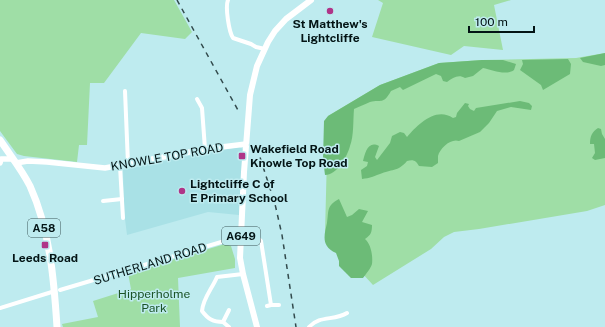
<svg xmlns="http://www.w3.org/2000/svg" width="605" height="327" font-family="'Public Sans',sans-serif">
	<rect width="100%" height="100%" fill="#beebef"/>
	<polygon fill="#a9e1e6" points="239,147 243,149 239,215 208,212 127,235 124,211 123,170 188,156"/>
	<g fill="#9fdea6">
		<polygon points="0,0 174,0 192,32 185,39 141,33 104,83 90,83 87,145 79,145 77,162 24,156 17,154 0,131"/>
		<polygon points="378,0 511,0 494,5 503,50 464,46 451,55 372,37 383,3"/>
		<polygon points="605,53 605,205 587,211 479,229 454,232 444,237 431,249 373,285 325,233 328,116 380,85 439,63 482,60 576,58"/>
		<polygon points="225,244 231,246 235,259 235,268 178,278 180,327 63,327 62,324 98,317 93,301 131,289 128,273"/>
	</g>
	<g fill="#6cbb77">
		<polygon points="605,53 605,65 601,66 583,62 580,58"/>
		<polygon points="568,59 571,64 570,74 543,90 541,85 520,70 523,64 522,60"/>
		<path d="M482 60H503L516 64 514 70C506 76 492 70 483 68L473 76 465 78C458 74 453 78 447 82L443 81 441 76 436 74 403 90 400 87 391 91C383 105 382 99 370 102 365 104 359 107 354 109 353 120 354 136 350 146 347 157 337 175 325 175L323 159 324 121 328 116 380 85 439 63Z"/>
		<path d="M520 101 529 103 532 106 531 110 511 107 497 111 489 123 480 132 459 141C451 138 440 148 438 156 438 158 438 161 438 163L432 167 419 166C416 161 414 159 407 161 398 172 391 169 380 174 371 177 371 178 362 179L361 170 367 166 368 162 363 161C365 153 368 140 379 146L375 157 377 160 390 143 392 136 400 132 404 133 407 137C417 125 436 106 453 118L456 117 457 113 465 103 469 104 468 106 470 109 474 111 476 108Z"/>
		<path d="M598 128 601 129 602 134 605 139V158L595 160 592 158 595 153 594 144H590C590 136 592 132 598 128Z"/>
		<path d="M339 199 347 217 352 215 359 209 368 211 362 222 372 225C372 232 371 235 365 239 371 244 373 256 372 264 371 268 366 274 363 278H351L339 266V261L336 253C321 246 324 236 327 223 329 211 326 206 339 199Z"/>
	</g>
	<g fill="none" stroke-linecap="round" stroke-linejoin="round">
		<g stroke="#fff" stroke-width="4">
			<path d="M228 0C225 7 229 32 233 38L251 44 256 47 265 49"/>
			<polyline points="125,91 128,164"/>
			<polyline points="197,99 202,108 205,149"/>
			<polyline points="120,166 123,218"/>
			<polyline points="103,201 122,199"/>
			<path d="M241 234C249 234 255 234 261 241L271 305 267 306"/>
			<polyline points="60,290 228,240 241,241"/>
			<polyline points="271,305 279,305"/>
			<polyline points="0,308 55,291"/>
			<polyline points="223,322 229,310"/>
			<path d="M229 327 223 322C213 322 208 319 202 311 203 298 212 289 217 277L243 274"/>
			<path d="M309 327C320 315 334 321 347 313"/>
		</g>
		<g stroke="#fff" stroke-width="5.5">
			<polyline points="0,163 1,159 13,159"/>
			<polyline points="16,163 28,161 47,162 105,168 205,149 246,144"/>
		</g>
		<polyline stroke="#fff" stroke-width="6" points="257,327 243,274 240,258 244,172 250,95 257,66 268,42 275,31 286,19 311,0"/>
		<path stroke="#fff" stroke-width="7" d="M0 140C10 155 22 170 30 186 50 230 54 280 57 327"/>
		<g stroke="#324a4c" stroke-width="1.5" stroke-dasharray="5 5" stroke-linecap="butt">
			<polyline points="177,0 239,112"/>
			<polyline points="257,148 275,204 282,235 296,327"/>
		</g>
	</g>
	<g fill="#af3588" stroke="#beebef" stroke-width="1.5">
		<circle cx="330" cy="11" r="4"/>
		<rect x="238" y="152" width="8" height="8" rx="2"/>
		<circle cx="182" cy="191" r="4"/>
		<rect x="41" y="241" width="8" height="8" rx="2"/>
	</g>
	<g text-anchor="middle" stroke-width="3" stroke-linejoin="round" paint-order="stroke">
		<g fill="#beebef" stroke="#3b5456" stroke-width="1">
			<rect x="28" y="219" width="32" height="18" rx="3"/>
			<rect x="222" y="227" width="38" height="18" rx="3"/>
		</g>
		<g font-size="11" font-weight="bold" fill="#031415">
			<text x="44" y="232">A58</text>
			<text x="241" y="240">A649</text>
		</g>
		<g font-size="12" font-weight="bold" fill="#031415" stroke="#beebef">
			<text x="330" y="28">St Matthew's<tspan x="330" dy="14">Lightcliffe</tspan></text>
			<text x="250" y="153" text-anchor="start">Wakefield Road<tspan x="250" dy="14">Knowle Top Road</tspan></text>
			<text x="190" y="188" text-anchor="start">Lightcliffe C of<tspan x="190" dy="14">E Primary School</tspan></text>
			<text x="45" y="262">Leeds Road</text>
		</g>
		<g font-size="12" fill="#031415" stroke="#beebef">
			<text transform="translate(167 157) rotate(-10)" y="4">KNOWLE TOP ROAD</text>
			<text transform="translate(150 264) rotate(-17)" y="4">SUTHERLAND ROAD</text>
		</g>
		<g font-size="12" fill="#1b5326" stroke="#beebef">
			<text x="154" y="298">Hipperholme<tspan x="154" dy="14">Park</tspan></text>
		</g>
	</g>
	<path d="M469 26v6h65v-6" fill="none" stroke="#031415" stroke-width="2"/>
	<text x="475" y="26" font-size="12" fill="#031415" stroke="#beebef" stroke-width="3" paint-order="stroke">100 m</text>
</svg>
